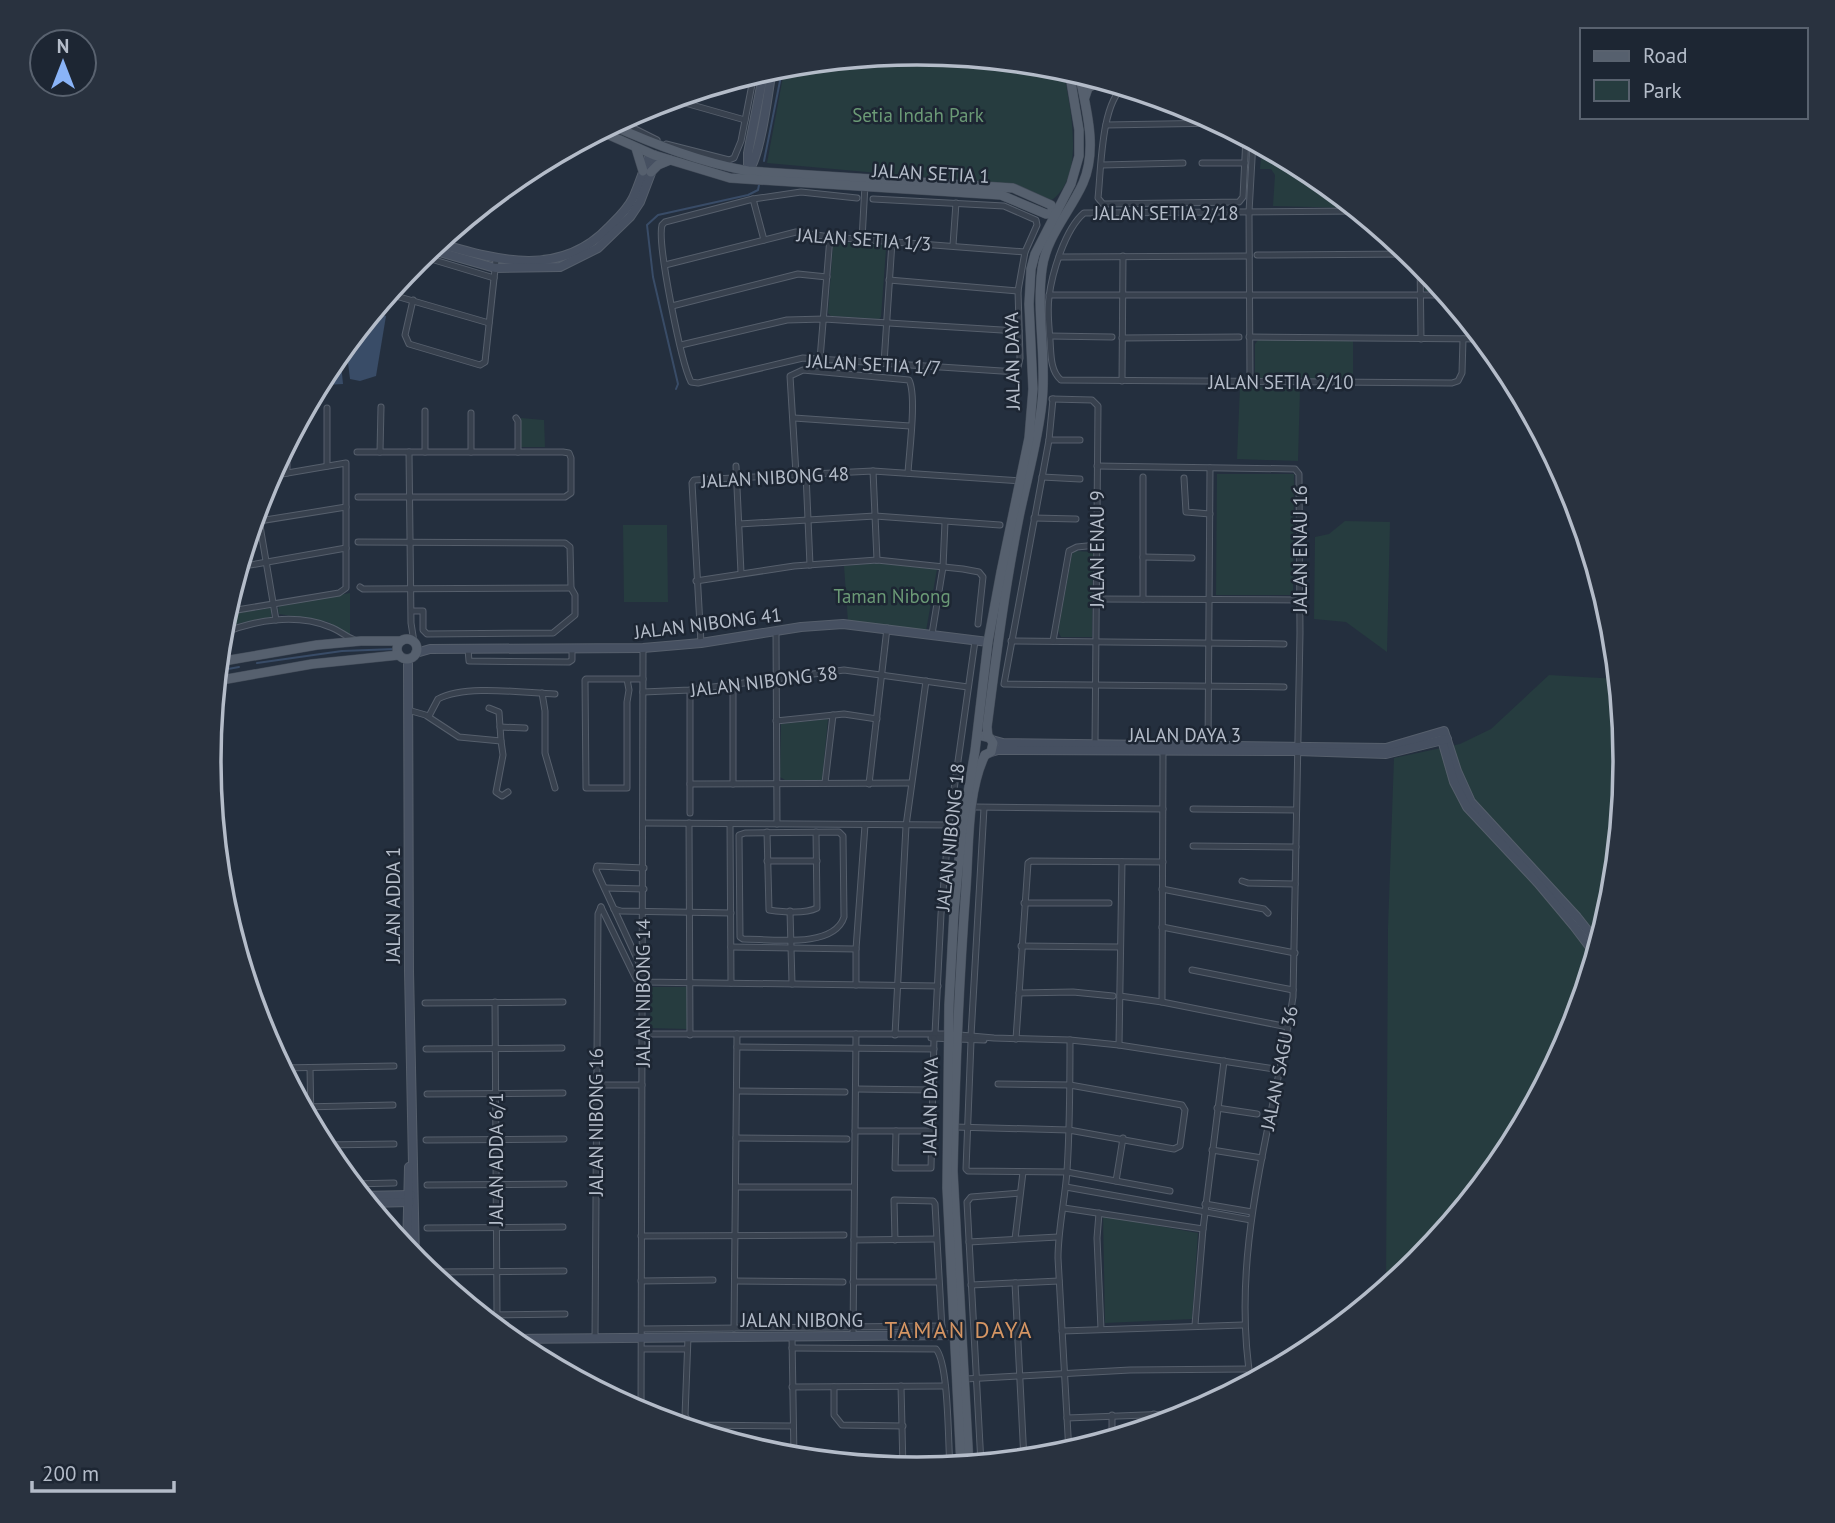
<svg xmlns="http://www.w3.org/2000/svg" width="1835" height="1523" font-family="'PT Sans',sans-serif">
	<rect width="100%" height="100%" fill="#242f3e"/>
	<g fill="#263c3f">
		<path d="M917 53 1063 68C1069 103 1088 177 1050 201L1012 185 767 163 785 66Z"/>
		<path d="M1268 155C1299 155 1328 185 1351 204V208L1273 206 1275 175 1271 169H1260L1261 159 1267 158Z"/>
		<polygon points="837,242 882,245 886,249 881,317 879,319 831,316 828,313 833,245"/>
		<polygon points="1425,268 1444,291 1425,291"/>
		<polygon points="1258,340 1353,340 1353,379 1257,379 1255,376 1255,344"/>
		<polygon points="1240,386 1300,388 1298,461 1237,459"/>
		<polygon points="521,418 544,420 545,447 521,447"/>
		<polygon points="1217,474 1294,474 1293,595 1216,595"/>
		<polygon points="1345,521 1390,522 1387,652 1346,622 1314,619 1315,537 1329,534"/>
		<polygon points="623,525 667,525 668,602 624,602"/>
		<polygon points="1076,551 1092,552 1093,555 1092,637 1061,637 1058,631 1072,554"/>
		<polygon points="878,563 937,569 926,631 848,622 844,566"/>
		<polygon points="350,593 350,635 328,622 279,614 278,609 280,605"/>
		<polygon points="271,608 271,617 232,625 222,630 224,615"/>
		<polygon points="1549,675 1618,679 1626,762 1613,900 1572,1033 1507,1156 1419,1263 1386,1290 1388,928 1394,758 1460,744 1491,729"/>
		<polygon points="828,719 822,781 785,780 780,777 781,724"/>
		<polygon points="651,987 687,987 687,1029 650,1028"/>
		<polygon points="1103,1216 1198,1233 1192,1319 1105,1323"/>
	</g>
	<g fill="#394c67">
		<polygon points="373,312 386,316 376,376 360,381 350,379 346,346"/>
		<polygon points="340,353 343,384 324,385 316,390 328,367"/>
	</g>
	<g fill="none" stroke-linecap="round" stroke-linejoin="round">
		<g stroke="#394c67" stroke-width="2">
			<polyline points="764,161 781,76"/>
			<polyline points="676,389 678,384 653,277 647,225 658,215 748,195 758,190 759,185"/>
			<polyline points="257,663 342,651 395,649"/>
			<polyline points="217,671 239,667"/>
		</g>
		<defs>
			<g id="street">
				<path d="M1124 87C1101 102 1101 171 1098 198L1103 204 1239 202 1243 197 1246 137"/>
				<polyline points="671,99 745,120"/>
				<polyline points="1195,110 1195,123"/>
				<polyline points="619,121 657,140"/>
				<polyline points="1190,123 1191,107"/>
				<polyline points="1106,125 1221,123"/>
				<polyline points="666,144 729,160 734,158 741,141 754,74"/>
				<polyline points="1202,163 1245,163"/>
				<polyline points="1102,165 1183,163"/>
				<path d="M857 198 801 192 753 199 665 222 662 225C657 244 681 362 691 382L698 383 803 358 1017 372 1020 358 1018 291 1025 252 1037 225 1036 220 1004 206 873 199"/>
				<polyline points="753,199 764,240"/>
				<path d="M1359 211 1084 213C1065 229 1052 273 1049 297 1047 311 1049 326 1050 340 1051 353 1050 371 1061 380L1452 383 1458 381 1462 373 1463 339"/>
				<polyline points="862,239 865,185"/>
				<polyline points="953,245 956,203"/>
				<polyline points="1257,255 1412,254"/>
				<polyline points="421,256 494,278"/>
				<polyline points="1059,257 1249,256"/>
				<polyline points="1420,262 1421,339"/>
				<polyline points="665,265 796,232 830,237 1025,252"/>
				<polyline points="889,280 1018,291"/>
				<polyline points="389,294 489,323"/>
				<polyline points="1049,295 1448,295"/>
				<polyline points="413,300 405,335 409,344 480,365 485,362 496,260"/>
				<polyline points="672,306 798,274 827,277"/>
				<polyline points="1050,336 1112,337"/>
				<polyline points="1249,337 1484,339"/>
				<polyline points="1122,338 1239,337"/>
				<polyline points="681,345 787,320 824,319 1019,331"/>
				<polyline points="820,359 830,237"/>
				<polyline points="884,363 892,242"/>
				<polyline points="1122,381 1123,256"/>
				<polyline points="1250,381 1249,212 1253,141"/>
				<polyline points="1052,399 1092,400 1098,406 1095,744"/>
				<polyline points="1053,399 1049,440 1004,684 1284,687"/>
				<polyline points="425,411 425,452"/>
				<polyline points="471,413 471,452"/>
				<polyline points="516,418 518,421 518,452"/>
				<polyline points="794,418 910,426"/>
				<polyline points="1049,440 1080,440"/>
				<polyline points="287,445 287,473"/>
				<polyline points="357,452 563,452 569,453 571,458 571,493 565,497 358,497"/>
				<polyline points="380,452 381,407"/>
				<polyline points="409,452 411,623 414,642"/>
				<polyline points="327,466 327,408"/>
				<polyline points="736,466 741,573"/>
				<path d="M1097 466 1295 469 1299 474 1300 633 1293 997C1273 1126 1229 1251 1251 1383"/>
				<polyline points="873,471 877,560"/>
				<path d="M796 474 790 376 803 370 909 380C917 396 909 453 908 473"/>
				<polyline points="806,474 810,565"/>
				<polyline points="1042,477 1080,479"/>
				<polyline points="1184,478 1186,512 1210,514"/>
				<polyline points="257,508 276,620"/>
				<polyline points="1034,518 1076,519"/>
				<polyline points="253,522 346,507"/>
				<polyline points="739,524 875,516 1000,525"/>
				<polyline points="358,542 565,543 570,547 571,588 575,595 575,615 553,633 427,634 423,630 423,611 412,611"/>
				<polyline points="1143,557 1192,558"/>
				<polyline points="239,567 346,548"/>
				<polyline points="696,581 794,566 877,560 963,569 979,572 983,577 978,624"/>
				<polyline points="360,587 363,589 571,588"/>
				<polyline points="1096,599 1300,600"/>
				<polyline points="1143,599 1143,477"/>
				<polyline points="225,612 339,593 346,588 346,463 270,476"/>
				<polyline points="776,631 777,824"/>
				<path d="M221 634C254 620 296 613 330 627 339 630 346 637 355 640"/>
				<polyline points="932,634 943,567 945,522"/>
				<polyline points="1011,641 1284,644"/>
				<polyline points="1053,641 1069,551 1077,547 1097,545"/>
				<polyline points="701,643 692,483 694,480 873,471 1020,481"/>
				<polyline points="468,649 469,661 569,662 572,660 572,650"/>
				<path d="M627 679 629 690 627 702V788H586L585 680 586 679C605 679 624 679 643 679"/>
				<polyline points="733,684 733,784"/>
				<polyline points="643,692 690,690 844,670 968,687"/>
				<polyline points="542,693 545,711 545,753 555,788"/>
				<path d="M408 710 429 716 438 699C466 684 524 693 555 694"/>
				<polyline points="427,716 459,737 501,741 499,712 489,708"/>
				<polyline points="776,721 844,714 877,719"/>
				<polyline points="500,727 525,728"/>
				<polyline points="501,741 503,755 496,792 502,796 508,792"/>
				<polyline points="1208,749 1210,468"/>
				<polyline points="825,783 833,715"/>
				<polyline points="690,784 911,783"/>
				<polyline points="869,784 887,628"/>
				<polyline points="973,807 1163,809"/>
				<polyline points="1193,809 1296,810"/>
				<polyline points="690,813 690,690"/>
				<polyline points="643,823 949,825"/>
				<polyline points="689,823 690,1035"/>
				<polyline points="730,824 731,983"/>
				<path d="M767 832 769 910C783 912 805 914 817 908L816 832"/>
				<path d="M839 832 843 836 844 917C834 949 770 939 743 939L740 937 739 835 745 833Z"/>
				<polyline points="1193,846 1296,847"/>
				<polyline points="767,861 817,861"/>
				<polyline points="1242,881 1248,883 1295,884"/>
				<polyline points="605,888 644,889"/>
				<polyline points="1162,889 1264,909 1268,913"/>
				<polyline points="1024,903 1109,903"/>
				<polyline points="601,907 636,979 643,982 938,986"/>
				<polyline points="614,909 621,911 731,913"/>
				<polyline points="790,911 792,984"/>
				<polyline points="1162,927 1295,953"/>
				<polyline points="1021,946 1120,947"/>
				<polyline points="731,947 856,949"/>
				<polyline points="642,967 639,963 596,870 597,866 644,868"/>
				<polyline points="1192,970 1293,990"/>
				<polyline points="856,985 856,949 865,825"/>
				<polyline points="1019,993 1073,992 1113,996"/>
				<polyline points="1120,996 1162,1002 1288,1027"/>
				<polyline points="495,1002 497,1315 503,1327 503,1334"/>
				<polyline points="1162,1002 1163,751"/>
				<polyline points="425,1003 563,1002"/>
				<polyline points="643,1034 948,1034 994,1038 1070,1040 1119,1045 1281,1070"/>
				<polyline points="935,1034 941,914 949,825 975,641"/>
				<polyline points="895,1035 906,826 926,681"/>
				<polyline points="971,1036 984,808"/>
				<polyline points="931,1038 984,1040"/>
				<polyline points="1016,1039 1028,863 1031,861 1163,862"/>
				<polyline points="971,1041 966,1169 968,1171 1067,1172 1170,1191"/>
				<polyline points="1119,1045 1122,862"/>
				<polyline points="737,1047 934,1049"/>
				<polyline points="426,1049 562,1048"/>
				<polyline points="281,1068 394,1066"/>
				<polyline points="310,1068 311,1123"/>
				<polyline points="596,1085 642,1085"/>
				<polyline points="856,1089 934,1090"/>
				<polyline points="737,1091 845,1092"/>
				<polyline points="427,1094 563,1093"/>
				<polyline points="302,1107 393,1105"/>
				<polyline points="1217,1108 1257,1114"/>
				<polyline points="954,1127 1069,1130 1174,1149 1180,1146 1185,1110 1182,1105 1070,1085 998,1084"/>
				<polyline points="855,1131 933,1131"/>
				<polyline points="896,1131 895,1168 931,1168 934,1038"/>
				<polyline points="736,1138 847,1139"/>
				<polyline points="426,1140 564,1139"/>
				<polyline points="323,1145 394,1144"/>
				<polyline points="1212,1150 1262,1158"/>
				<polyline points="1116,1181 1123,1138"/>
				<polyline points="352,1184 394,1183"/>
				<polyline points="427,1185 564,1184"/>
				<polyline points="736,1187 854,1187"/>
				<polyline points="1066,1187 1251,1220"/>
				<polyline points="1205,1204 1252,1212"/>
				<polyline points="1064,1208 1203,1229"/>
				<polyline points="1099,1213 1097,1238 1101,1329"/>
				<polyline points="427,1228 563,1227"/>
				<polyline points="641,1236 844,1235"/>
				<polyline points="1015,1239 1023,1172"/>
				<polyline points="854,1240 936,1239"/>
				<polyline points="895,1240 894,1200 933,1201 935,1204 942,1329"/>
				<polyline points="969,1242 1058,1237"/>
				<polyline points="428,1272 564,1271"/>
				<polyline points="641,1281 713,1280"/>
				<polyline points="735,1281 843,1282"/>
				<polyline points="853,1282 938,1282"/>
				<polyline points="1015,1283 1024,1460"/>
				<polyline points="971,1285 1059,1281"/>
				<polyline points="479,1315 565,1314"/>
				<polyline points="1195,1325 1203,1229 1224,1061"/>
				<polyline points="734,1328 737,1034"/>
				<polyline points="642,1329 942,1326"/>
				<polyline points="1062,1331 1243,1325"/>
				<polyline points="853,1336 856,1034"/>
				<polyline points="688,1337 685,1416 691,1424 698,1425 793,1426"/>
				<polyline points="792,1337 794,1458"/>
				<polyline points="595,1338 598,914 601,907"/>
				<path d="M792 1348 936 1349C949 1364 948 1444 950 1467"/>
				<polyline points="642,1349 687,1349"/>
				<polyline points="965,1379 1130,1370 1248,1369"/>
				<polyline points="901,1386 903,1469"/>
				<polyline points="792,1387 945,1386"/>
				<polyline points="834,1387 834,1415 842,1425 903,1426"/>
				<polyline points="641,1414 643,648"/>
				<polyline points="1154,1414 1155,1427"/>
				<polyline points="1112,1415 1112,1440"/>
				<polyline points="1067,1418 1196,1413"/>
				<path d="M1069 1453 1058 1258C1058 1229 1065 1200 1067 1171 1070 1127 1070 1083 1070 1040"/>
				<polyline points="981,1464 967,1202 971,1197 1020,1193"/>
			</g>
			<g id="secondary">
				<path d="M748 171C760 160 769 88 772 68"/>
				<polyline points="748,171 748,153 764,71"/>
				<path d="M437 243C497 260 560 279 609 227 618 218 627 210 633 198 639 185 643 171 649 157L654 155"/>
				<polyline points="429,249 495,268 560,267 598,248 630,217 640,202 656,160 654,155"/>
				<polyline points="416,653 430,649 643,648 701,643 801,627 843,624 988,642"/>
				<polyline points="408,659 409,971 415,1261"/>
				<polyline points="992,740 1003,743 1386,748 1444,731 1457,771 1471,802 1577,917 1599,945"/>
				<polyline points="1442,740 1454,782 1467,807 1538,883 1574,926 1596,955"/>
				<polyline points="991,752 998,750 1297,751 1386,754 1447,739"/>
				<polyline points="361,1196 411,1195"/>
				<polyline points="367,1203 410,1202"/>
				<polyline points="407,1251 409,1167"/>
				<polyline points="509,1339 961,1335"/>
			</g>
			<g id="primary">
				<polyline points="1085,97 1088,88 1102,80"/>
				<path d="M611 125C656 145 700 162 748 171L1013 188 1051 205 1056 217"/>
				<polyline points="600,131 654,155 730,178 1001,195 1046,214 1056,213"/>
				<polyline points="636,148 643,171"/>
				<polyline points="651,172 658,165 670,160"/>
				<circle cx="407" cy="649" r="10"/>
				<polyline points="218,662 317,645 361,641 401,641"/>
				<polyline points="216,681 312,664 399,655"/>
				<polyline points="982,736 990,738 993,743 991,752 985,755"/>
				<path d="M988 737 987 727C996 657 1005 586 1019 517 1027 478 1038 441 1042 402 1047 358 1036 314 1042 269 1046 237 1070 212 1083 183 1098 149 1086 108 1079 73"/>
				<path d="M969 1465 953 1171C955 1076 959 982 966 887 969 847 967 791 985 755"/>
				<polyline points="961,1466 947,1188 949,1005 954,912 962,828 975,751 988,642 1001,572 1029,438 1033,389 1029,304 1031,269 1035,254 1071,184 1079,156 1079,130 1069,70"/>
			</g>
		</defs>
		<use href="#street" stroke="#565f6c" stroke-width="7"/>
		<use href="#secondary" stroke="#565f6c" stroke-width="10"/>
		<use href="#primary" stroke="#414a57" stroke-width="10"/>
		<use href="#street" stroke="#38414e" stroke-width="5"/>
		<use href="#secondary" stroke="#465061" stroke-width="8"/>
		<use href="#primary" stroke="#56606e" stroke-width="9"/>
	</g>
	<g text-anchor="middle" stroke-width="5" stroke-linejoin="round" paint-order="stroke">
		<g font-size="19" fill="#6b9a76" stroke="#1d2633">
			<text x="918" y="122">Setia Indah Park</text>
			<text x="892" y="603">Taman Nibong</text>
		</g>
		<g font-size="19" fill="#b4bcc9" stroke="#1d2633">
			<text transform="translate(931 173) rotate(3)" y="7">JALAN SETIA 1</text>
			<text x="1166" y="220">JALAN SETIA 2/18</text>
			<text transform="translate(864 239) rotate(4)" y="7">JALAN SETIA 1/3</text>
			<text transform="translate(1012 361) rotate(-91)" y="7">JALAN DAYA</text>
			<text transform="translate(874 364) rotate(3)" y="7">JALAN SETIA 1/7</text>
			<text x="1281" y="389">JALAN SETIA 2/10</text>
			<text transform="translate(775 477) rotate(-3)" y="7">JALAN NIBONG 48</text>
			<text transform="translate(1097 549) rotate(-90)" y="7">JALAN ENAU 9</text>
			<text transform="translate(1300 549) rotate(-90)" y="7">JALAN ENAU 16</text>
			<text transform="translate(708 623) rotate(-7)" y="7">JALAN NIBONG 41</text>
			<text transform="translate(764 681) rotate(-7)" y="7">JALAN NIBONG 38</text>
			<text x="1185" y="742">JALAN DAYA 3</text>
			<text transform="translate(950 837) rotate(-84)" y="7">JALAN NIBONG 18</text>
			<text transform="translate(393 905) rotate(-90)" y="7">JALAN ADDA 1</text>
			<text transform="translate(643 993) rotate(-90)" y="7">JALAN NIBONG 14</text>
			<text transform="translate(1279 1068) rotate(-79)" y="7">JALAN SAGU 36</text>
			<text transform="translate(930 1106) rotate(-89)" y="7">JALAN DAYA</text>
			<text transform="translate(596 1122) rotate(-90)" y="7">JALAN NIBONG 16</text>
			<text transform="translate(496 1159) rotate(-90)" y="7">JALAN ADDA 6/1</text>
			<text x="802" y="1327">JALAN NIBONG</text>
		</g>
		<g font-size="23" letter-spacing="2" fill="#d59563" stroke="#1d2633">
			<text x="959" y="1338">TAMAN DAYA</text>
		</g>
	</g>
	<path d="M0 0H1835V1523H0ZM221 761a696 696 0 1 1 1392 0a696 696 0 1 1-1392 0Z" fill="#29323f" fill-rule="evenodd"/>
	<path fill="none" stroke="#b4bcc9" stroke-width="3.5" d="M221 761a696 696 0 1 1 1392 0a696 696 0 1 1-1392 0Z"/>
	<rect x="1580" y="28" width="228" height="91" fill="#1d2633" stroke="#59626f" stroke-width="2"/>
	<rect x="1594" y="51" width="35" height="10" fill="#56606e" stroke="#59626f" stroke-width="2"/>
	<text x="1643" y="63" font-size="21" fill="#b4bcc9">Road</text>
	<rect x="1594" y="80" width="35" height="21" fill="#263c3f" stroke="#59626f" stroke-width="2"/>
	<text x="1643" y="98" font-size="21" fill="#b4bcc9">Park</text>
	<g transform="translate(63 63)"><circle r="33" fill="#1d2633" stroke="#59626f" stroke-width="2"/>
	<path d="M0-5L12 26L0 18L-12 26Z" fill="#8ab4f8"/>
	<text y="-10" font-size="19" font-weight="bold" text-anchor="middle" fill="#b4bcc9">N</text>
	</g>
	<path d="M32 1481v10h142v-10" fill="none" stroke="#b4bcc9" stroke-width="3.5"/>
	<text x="42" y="1481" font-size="21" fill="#b4bcc9" stroke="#1d2633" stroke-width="5" paint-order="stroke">200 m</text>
</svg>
